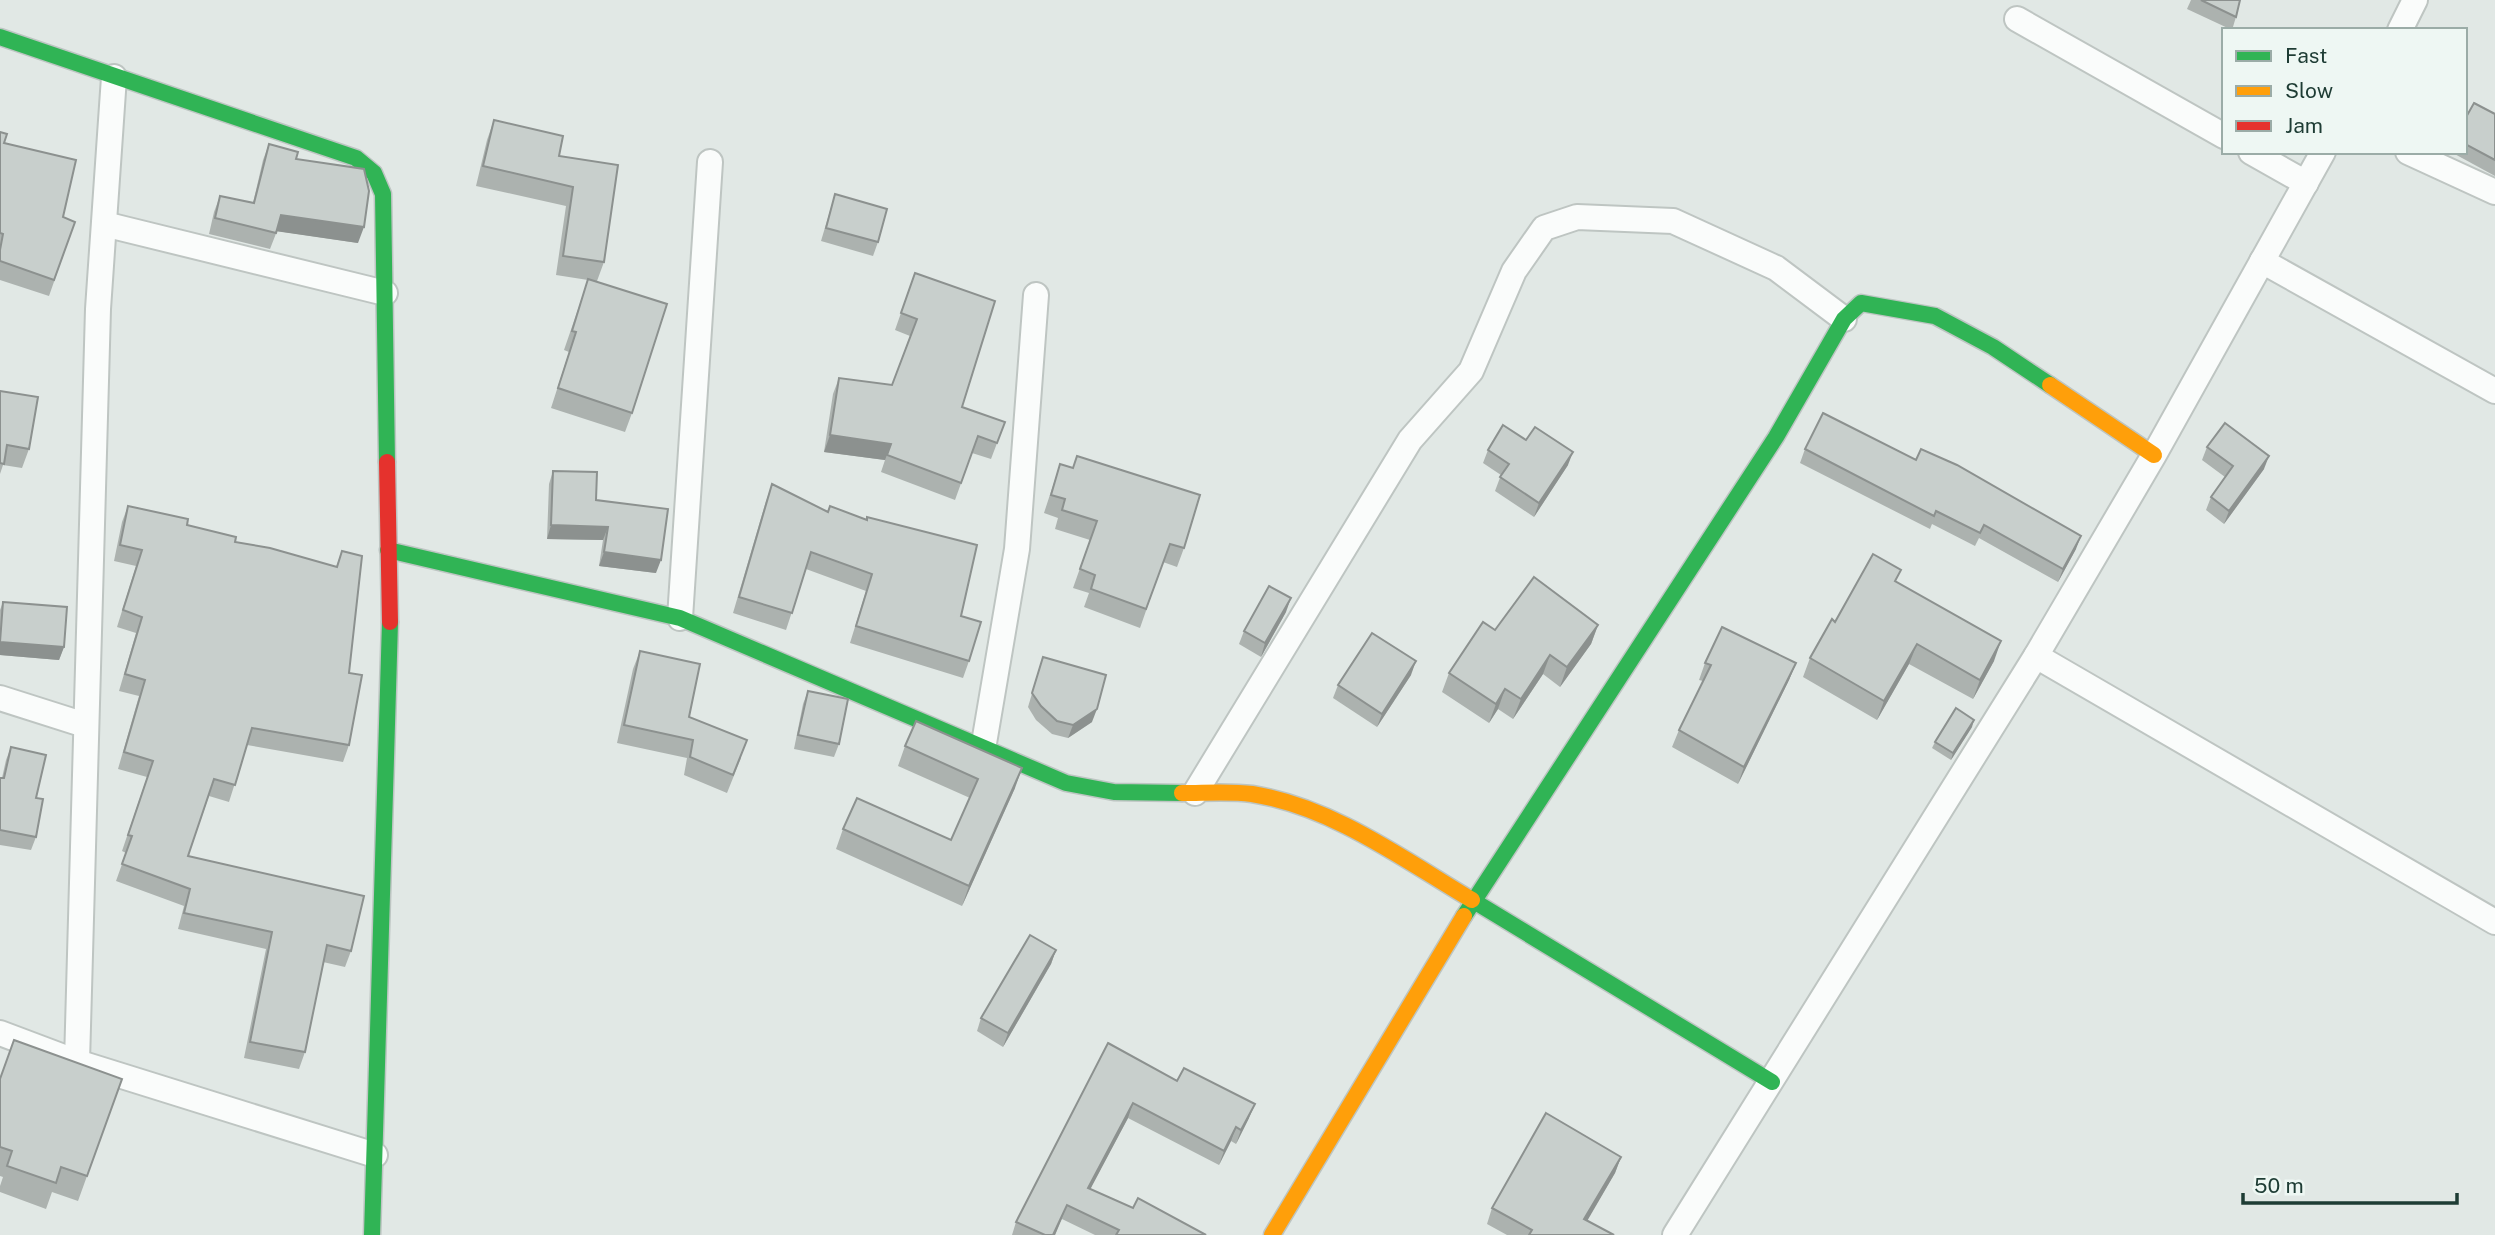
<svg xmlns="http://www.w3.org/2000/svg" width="2495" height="1235" font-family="'Public Sans',sans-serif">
	<rect width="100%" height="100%" fill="#e1e8e5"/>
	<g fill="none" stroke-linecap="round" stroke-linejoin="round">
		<defs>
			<g id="street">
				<polyline points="2017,19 2224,136"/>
				<polyline points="2400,30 2415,0"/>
				<polyline points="2251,152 2306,183"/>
				<polyline points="2408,152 2495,192"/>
				<polyline points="104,224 385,293"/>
				<polyline points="2262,261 2495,391"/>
				<polyline points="680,618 710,162"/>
				<polyline points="2036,656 2495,922"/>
				<polyline points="0,698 85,725"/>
				<polyline points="983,749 1017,549 1036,295"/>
				<polyline points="1195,793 1410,440 1471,371 1514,271 1544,228 1577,217 1673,221 1776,268 1844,319"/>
				<polyline points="0,1033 77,1062 375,1155"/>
				<polyline points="77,1062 98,309 114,77"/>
				<polyline points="1675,1235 2036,656 2154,455 2323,152"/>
			</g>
			<g id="fast">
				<polyline points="0,37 356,158 374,173 383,194 387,462"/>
				<polyline points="388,550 680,618 1066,783 1114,792 1182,793"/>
				<polyline points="1472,900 1772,1082"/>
				<polyline points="1464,916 1776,437 1844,319 1861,303 1935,316 1993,347 2050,385"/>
				<polyline points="372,1235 390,622"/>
			</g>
			<g id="slow">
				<polyline points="2050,385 2154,455"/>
				<path d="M1182 793C1205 793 1230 791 1252 794 1333 807 1403 859 1472 900"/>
				<polyline points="1272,1235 1464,916"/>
			</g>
			<polyline id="jam" points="387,462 390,622"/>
		</defs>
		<use href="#street" stroke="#bec5c2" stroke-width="28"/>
		<use href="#fast" stroke="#bdc5c2" stroke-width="19"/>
		<use href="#slow" stroke="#bdc5c2" stroke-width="19"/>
		<use href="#jam" stroke="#bdc5c2" stroke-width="19"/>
		<use href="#street" stroke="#fafcfb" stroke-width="24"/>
		<use href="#fast" stroke="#30b455" stroke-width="16"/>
		<use href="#slow" stroke="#ff9f0a" stroke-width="16"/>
		<use href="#jam" stroke="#e5322d" stroke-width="16"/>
	</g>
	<g fill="#acb2af">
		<polygon points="2191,0 2240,0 2236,17 2232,30 2187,9"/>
		<polygon points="2495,114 2495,176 2451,152 2465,152 2465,119"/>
		<polygon points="494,120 559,156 618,165 604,262 597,281 632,413 625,432 551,408 569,352 564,350 588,280 556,275 566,206 476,186 487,140"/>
		<polygon points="0,132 4,143 63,217 75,222 49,296 0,280"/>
		<polygon points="269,144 296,159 358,243 277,231 270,249 209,234 214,212 220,196 253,203 263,160"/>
		<polygon points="835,194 878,242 873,256 821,241"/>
		<polygon points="915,273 962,407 1005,422 991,459 972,453 955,500 881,472 885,460 824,452 833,394 839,378 892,385 910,336 895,330"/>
		<polygon points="0,391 29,449 22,468 3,465 0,474"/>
		<polygon points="1526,440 1568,465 1534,517 1495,491 1501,475 1483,463 1488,450"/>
		<polygon points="2207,447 2264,469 2224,524 2206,510 2211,497 2225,477 2202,460"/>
		<polygon points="1805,449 2076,549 2058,582 1979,538 1975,546 1932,524 1930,529 1800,463"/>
		<polygon points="1060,464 1184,548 1177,567 1163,562 1140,628 1084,607 1089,593 1073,588 1090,540 1055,529 1058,518 1044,513"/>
		<polygon points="553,471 596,500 656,573 599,566 603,540 547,539 549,484"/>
		<polygon points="772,484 961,616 969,661 963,678 850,643 866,591 806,569 786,630 733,613 766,501"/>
		<polygon points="128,506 187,525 235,542 336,567 342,551 349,673 349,745 343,762 247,745 229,802 209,796 188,856 351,951 345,967 323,962 305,1052 299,1069 244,1058 266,949 178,929 184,906 116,881 126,853 122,851 147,777 118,769 139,696 119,691 136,633 117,627 136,566 114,561 122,522"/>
		<polygon points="1897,582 1994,661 1973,699 1909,664 1877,720 1803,677 1810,658 1835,622"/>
		<polygon points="3,602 64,647 59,660 0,655 0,610"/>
		<polygon points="1286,612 1261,657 1239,644 1244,631"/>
		<polygon points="1598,625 1591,644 1560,687 1543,674 1513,719 1498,709 1489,723 1442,692 1449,673 1495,630"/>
		<polygon points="640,651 689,717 741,758 727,793 684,775 687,758 617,743 633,669"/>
		<polygon points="1043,657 1092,722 1068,738 1052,734 1036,720 1028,707"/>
		<polygon points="1705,663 1796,663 1789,680 1738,784 1672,747 1679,730 1703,681 1699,680"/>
		<polygon points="1411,675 1377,727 1333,698 1338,685"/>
		<polygon points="808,691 839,744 834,757 794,749 803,704"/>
		<polygon points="1972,727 1951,760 1932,748 1935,742"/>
		<polygon points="905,746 1015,788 962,906 836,849 843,829 951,840 970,798 898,766"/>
		<polygon points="11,747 36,798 36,837 31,850 0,845 0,778 2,778 6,760"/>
		<polygon points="1056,950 1051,964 1003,1047 977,1031 981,1018"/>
		<polygon points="1108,1043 1177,1081 1249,1118 1236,1144 1231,1141 1219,1165 1128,1118 1090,1189 1133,1208 1206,1235 1095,1235 1062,1219 1055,1235 1012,1235 1016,1222"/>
		<polygon points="0,1078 122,1079 78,1201 52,1192 46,1209 0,1192 0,1186 3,1177 0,1176"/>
		<polygon points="1621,1157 1615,1173 1587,1220 1614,1235 1507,1235 1487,1224 1492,1208"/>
	</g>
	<g fill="#8c918f">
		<polygon points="281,215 364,227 358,243 275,231"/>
		<polygon points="830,435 891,444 885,460 824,452"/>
		<polygon points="1573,452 1568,465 1534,517 1539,503"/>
		<polygon points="2269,456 2264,469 2224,524 2229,511"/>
		<polygon points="551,525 608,527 603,540 547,539"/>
		<polygon points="2081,536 2076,549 2058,582 2063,569"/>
		<polygon points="604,552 661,560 656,573 599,566"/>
		<polygon points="1291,598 1286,612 1261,657 1265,643"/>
		<polygon points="1598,625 1591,644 1560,687 1567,667"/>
		<polygon points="2001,641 1994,661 1973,699 1980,680"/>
		<polygon points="0,642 64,647 59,660 0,655"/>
		<polygon points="1917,644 1909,664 1877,720 1884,701"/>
		<polygon points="1550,655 1543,674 1513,719 1521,699"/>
		<polygon points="1416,661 1411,675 1377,727 1382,714"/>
		<polygon points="1796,663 1789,680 1738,784 1744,767"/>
		<polygon points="1505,689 1498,709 1489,723 1496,704"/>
		<polygon points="1097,709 1092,722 1068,738 1073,725"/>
		<polygon points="1974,720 1972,727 1951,760 1953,753"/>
		<polygon points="1022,768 1015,788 962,906 969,886"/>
		<polygon points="1056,950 1051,964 1003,1047 1008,1033"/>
		<polygon points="1133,1103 1128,1118 1083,1203 1088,1188"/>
		<polygon points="1255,1104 1249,1118 1236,1144 1241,1130"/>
		<polygon points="1236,1127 1231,1141 1219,1165 1224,1151"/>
		<polygon points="1621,1157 1615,1173 1579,1235 1584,1219"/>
		<polygon points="1067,1205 1055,1235 1053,1235"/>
	</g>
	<g fill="#c8cfcc" stroke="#8c918f" stroke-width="2">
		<polygon points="2201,0 2240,0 2236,17"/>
		<polygon points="2474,103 2495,114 2495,160 2465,144 2465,119"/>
		<polygon points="494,120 563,136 559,156 618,165 604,262 563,256 573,187 483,166"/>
		<polygon points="0,132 7,134 4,143 76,160 63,217 75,222 54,280 0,261 0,250 3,234 0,233"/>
		<polygon points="269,144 298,152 296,159 364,169 369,191 364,227 281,215 276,233 215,218 220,196 254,203"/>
		<polygon points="835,194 887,209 878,242 826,228"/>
		<polygon points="915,273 995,301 962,407 1005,422 997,443 978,436 961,483 887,455 891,444 830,435 839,378 892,385 917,319 901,313"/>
		<polygon points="588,279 667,304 632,413 558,388 576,332 572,331"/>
		<polygon points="0,391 38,397 29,449 7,445 4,464 0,463"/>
		<polygon points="1823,413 1916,460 1921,449 1957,465 2081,536 2063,569 1984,525 1980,533 1936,511 1934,516 1805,449"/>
		<polygon points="2225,423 2269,456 2229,511 2211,497 2233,466 2207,447"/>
		<polygon points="1503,425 1526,440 1535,427 1573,452 1539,503 1500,477 1509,464 1488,450"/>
		<polygon points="1077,456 1200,495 1184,548 1170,544 1146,609 1091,589 1095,575 1080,569 1097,521 1062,510 1065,499 1051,495 1060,464 1073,468"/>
		<polygon points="553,471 597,472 596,500 668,509 661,560 604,552 608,527 551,525"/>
		<polygon points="772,484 828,512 830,506 867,520 867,517 977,545 961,616 981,622 969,661 856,626 872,574 811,552 792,613 739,597"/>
		<polygon points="128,506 188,519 187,525 236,537 235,542 270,548 337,567 342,551 362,556 349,673 362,675 349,745 252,728 235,785 214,779 188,856 364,896 351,951 327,945 305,1052 250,1042 272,932 184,913 190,889 122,864 132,836 128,835 153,761 124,752 145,680 125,674 142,617 123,610 142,550 120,545"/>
		<polygon points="1873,554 1901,570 1895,581 2001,641 1980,680 1917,644 1884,701 1810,658 1832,619 1835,622"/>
		<polygon points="1534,577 1598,625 1567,667 1550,655 1521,699 1505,689 1496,704 1449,673 1483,622 1495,630"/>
		<polygon points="1269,586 1291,598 1265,643 1244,631"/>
		<polygon points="3,602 67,607 64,647 0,642"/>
		<polygon points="1722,627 1796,663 1744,767 1679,730 1711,665 1705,663"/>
		<polygon points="1372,633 1416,661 1382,714 1338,685"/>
		<polygon points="640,651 700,664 689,717 747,740 733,775 690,757 693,740 624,725"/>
		<polygon points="1043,657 1106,675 1097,709 1073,725 1057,721 1041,706 1032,693"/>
		<polygon points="808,691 848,699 839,744 798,735"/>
		<polygon points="1956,708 1974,720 1953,753 1935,742"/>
		<polygon points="916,721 1022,768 969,886 843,829 857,798 951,840 978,779 905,746"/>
		<polygon points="11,747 46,755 36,798 43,799 36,837 0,830 0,778 4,778"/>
		<polygon points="1030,935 1056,950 1008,1033 981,1018"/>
		<polygon points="14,1040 122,1079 87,1176 61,1167 56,1183 7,1166 12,1151 0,1147 0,1079"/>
		<polygon points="1108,1043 1177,1081 1184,1068 1255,1104 1241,1130 1236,1127 1224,1151 1133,1103 1088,1188 1133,1208 1138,1198 1206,1235 1116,1235 1119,1230 1067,1205 1053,1235 1045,1235 1016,1222"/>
		<polygon points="1546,1113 1621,1157 1584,1219 1614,1235 1529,1235 1532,1230 1492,1208"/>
	</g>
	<rect x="2222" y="28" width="245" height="126" fill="#eef7f3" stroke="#9baca7" stroke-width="2"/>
	<rect x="2236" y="51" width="35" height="10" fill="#30b455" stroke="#9baca7" stroke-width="2"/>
	<text x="2285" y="63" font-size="21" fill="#1e3c34">Fast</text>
	<rect x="2236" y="86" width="35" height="10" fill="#ff9f0a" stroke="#9baca7" stroke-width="2"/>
	<text x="2285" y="98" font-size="21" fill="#1e3c34">Slow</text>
	<rect x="2236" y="121" width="35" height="10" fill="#e5322d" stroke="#9baca7" stroke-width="2"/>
	<text x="2285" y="133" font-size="21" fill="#1e3c34">Jam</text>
	<path d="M2243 1193v10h214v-10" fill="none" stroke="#1e3c34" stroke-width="3.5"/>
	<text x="2254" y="1193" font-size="21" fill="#1e3c34" stroke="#eef7f3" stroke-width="5" paint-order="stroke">50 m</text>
</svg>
